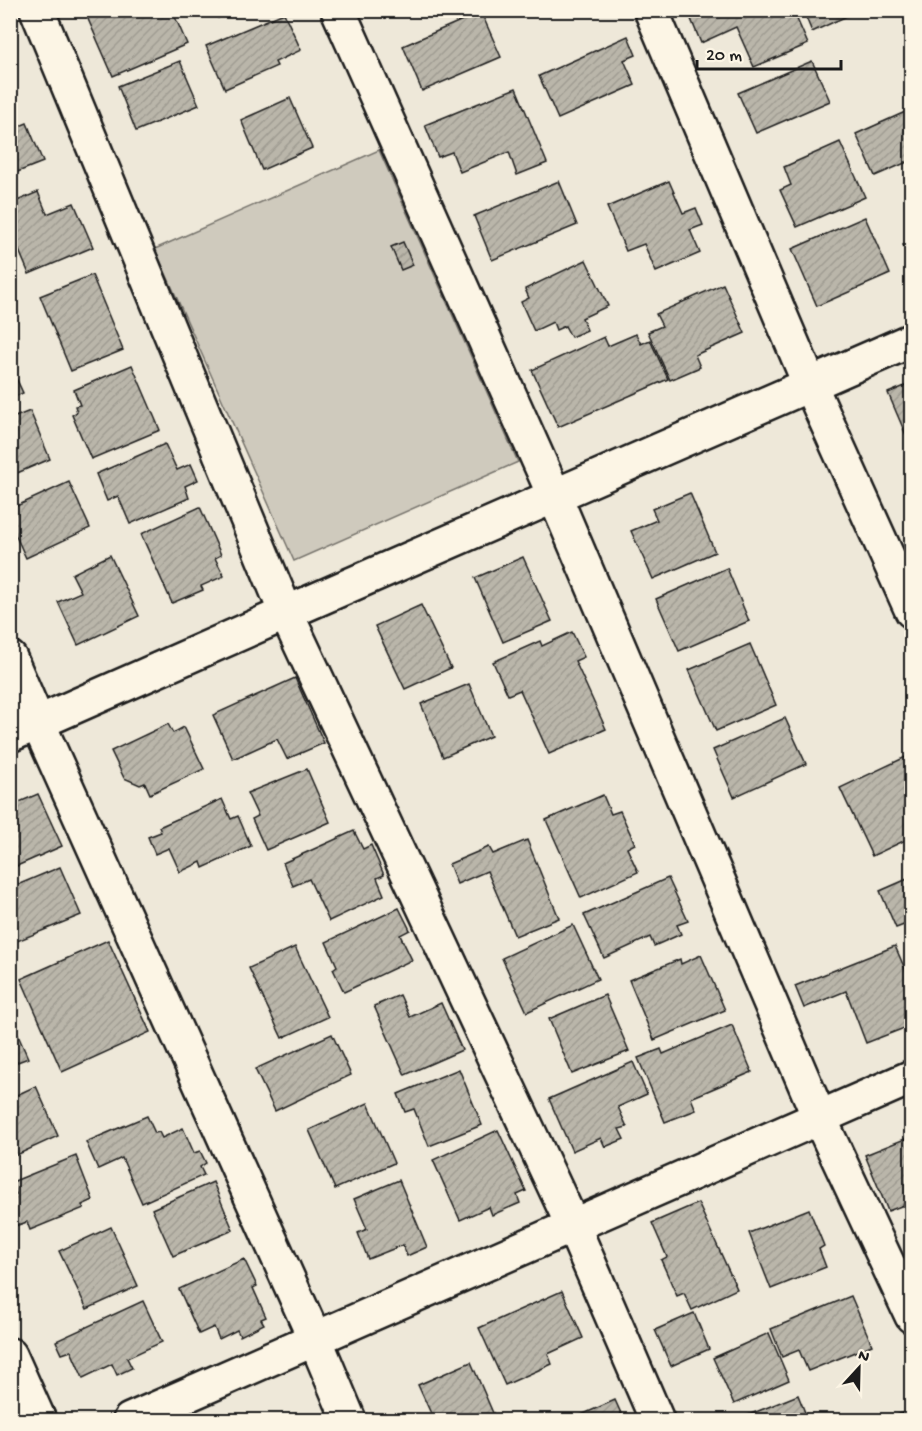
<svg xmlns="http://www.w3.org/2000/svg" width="922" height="1431" font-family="'Gochi Hand',sans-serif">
	<defs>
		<pattern id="building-hatch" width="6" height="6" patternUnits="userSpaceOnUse" patternTransform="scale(1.5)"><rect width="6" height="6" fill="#bab6aa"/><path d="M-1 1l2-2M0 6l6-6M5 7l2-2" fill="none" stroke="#9f9c92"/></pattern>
	</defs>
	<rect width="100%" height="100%" fill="#eee8d9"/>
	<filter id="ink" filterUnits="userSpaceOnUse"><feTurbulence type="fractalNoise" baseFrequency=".0167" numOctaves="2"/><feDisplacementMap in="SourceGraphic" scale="12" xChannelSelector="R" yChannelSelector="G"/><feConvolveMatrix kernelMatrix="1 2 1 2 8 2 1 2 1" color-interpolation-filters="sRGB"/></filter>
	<g filter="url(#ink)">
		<polygon fill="#cfcabd" stroke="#76736c" stroke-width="1.5" points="379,150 518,462 294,561 155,249"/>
		<g fill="url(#building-hatch)" stroke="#1c1c1c" stroke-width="1.5">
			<polygon points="84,10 172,10 187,44 113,76"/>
			<polygon points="214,10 235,10 218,18"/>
			<polygon points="709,10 793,10 808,44 754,67 736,27 701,43 691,19"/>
			<polygon points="803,10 860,10 812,32"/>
			<polygon points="481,12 501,57 422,91 403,46"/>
			<polygon points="284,13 301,50 275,62 277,66 225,89 206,46"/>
			<polygon points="628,36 636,55 624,60 635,85 558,119 539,76"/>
			<polygon points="180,61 199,105 136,131 118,86"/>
			<polygon points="812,61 830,101 756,133 738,93"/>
			<polygon points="516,88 547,163 517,175 509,152 460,172 452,152 438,157 425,125"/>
			<polygon points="290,98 312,148 262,170 241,120"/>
			<polygon points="912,109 912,160 875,176 856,134"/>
			<polygon points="27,123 43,162 15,173 17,177 10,180 10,130"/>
			<polygon points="840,142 865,197 797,227 780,190 791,185 784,167"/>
			<polygon points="559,181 577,225 492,260 474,216"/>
			<polygon points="669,181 683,213 696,208 703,225 690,230 700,253 656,272 644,244 626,251 607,207"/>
			<polygon points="38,192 47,214 74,203 93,247 29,274 10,229 10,204"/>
			<polygon points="912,193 912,209 905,196"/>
			<polygon points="865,217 890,274 817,306 792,249"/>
			<polygon points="403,242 413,265 401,270 391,247"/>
			<polygon points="912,242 912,265 903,245"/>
			<polygon points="586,260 608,306 582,318 587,330 571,337 565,326 556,330 553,322 534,331 521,302 529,298 525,289"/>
			<polygon points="92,275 123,350 71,371 40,296"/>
			<polygon points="723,284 745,333 695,355 700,367 670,380 648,332 662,326 656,314"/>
			<polygon points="636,334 641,344 650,340 668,379 558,427 532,370 604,337 608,346"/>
			<polygon points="10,365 23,393 10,399"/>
			<polygon points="132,365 160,430 91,459 72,415 77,412 75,406 80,405 74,390"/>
			<polygon points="912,383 912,449 888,393"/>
			<polygon points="30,411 50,459 10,476 10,419"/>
			<polygon points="165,444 177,470 191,464 198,480 185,486 189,498 130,524 118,496 107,501 96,474"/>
			<polygon points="69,482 90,528 26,558 15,534 10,535 10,509"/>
			<polygon points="690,493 715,552 653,579 631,531 657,520 652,509"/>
			<polygon points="200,507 221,555 215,558 224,576 201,586 203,590 172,603 141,534"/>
			<polygon points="110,555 139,616 78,645 58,602 81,592 72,574"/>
			<polygon points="523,557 552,621 503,642 475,578"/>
			<polygon points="727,568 749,621 679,651 656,599"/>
			<polygon points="421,605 451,668 405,689 375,626"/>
			<polygon points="572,632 584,657 575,661 606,729 549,754 520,690 508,695 493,662 540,641 542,646"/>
			<polygon points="750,644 776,705 716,731 689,670"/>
			<polygon points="295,678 324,743 287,759 277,739 233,759 213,715"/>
			<polygon points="469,684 491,736 443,757 421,704"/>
			<polygon points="785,718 806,764 734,797 713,750"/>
			<polygon points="168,724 173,733 184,727 204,769 150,794 145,783 140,785 124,778 111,751"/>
			<polygon points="912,754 912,837 872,856 840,788"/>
			<polygon points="307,769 330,822 266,850 252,819 258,816 247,793"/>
			<polygon points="38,794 62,846 10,869 10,806"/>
			<polygon points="603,795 611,814 620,811 635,844 627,848 638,872 581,898 546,820"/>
			<polygon points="222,799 231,819 238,816 251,846 203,868 201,862 180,872 169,848 155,854 148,837 161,832 159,827"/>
			<polygon points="354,831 363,849 371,845 384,875 377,878 384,895 329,921 309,879 293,886 283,863"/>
			<polygon points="527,840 559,918 515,936 487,871 457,884 449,864 489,847 493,854"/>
			<polygon points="60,867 81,915 10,944 10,888"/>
			<polygon points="912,877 912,922 896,928 880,891"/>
			<polygon points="668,878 688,921 677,925 681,934 654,946 650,937 604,958 584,915"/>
			<polygon points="399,908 410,930 400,935 412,960 344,992 333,969 337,966 326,942"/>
			<polygon points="573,925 598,979 527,1012 502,958"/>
			<polygon points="108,940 150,1032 62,1072 21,979"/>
			<polygon points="895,946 912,985 912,997 908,998 912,1005 912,1025 866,1043 846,991 804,1008 795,986"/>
			<polygon points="295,947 328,1017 282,1038 249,968"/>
			<polygon points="701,955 725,1010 654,1040 629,980 680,959 681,964"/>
			<polygon points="400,995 410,1017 441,1003 462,1050 405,1075 374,1006"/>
			<polygon points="605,995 629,1051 572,1074 549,1019"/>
			<polygon points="10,1017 28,1058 10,1065"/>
			<polygon points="732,1025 752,1072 691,1098 696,1110 665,1122 638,1058 661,1049 663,1054"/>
			<polygon points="332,1034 351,1075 275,1111 255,1069"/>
			<polygon points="633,1062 647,1094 618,1107 627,1127 619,1129 624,1139 605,1147 601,1138 572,1151 549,1099"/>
			<polygon points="459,1069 482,1125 429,1146 414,1109 405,1112 398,1094"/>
			<polygon points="36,1086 58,1136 10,1158 10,1098"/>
			<polygon points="368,1103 394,1163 335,1189 309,1130"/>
			<polygon points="147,1116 155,1133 159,1132 162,1138 183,1128 194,1153 200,1151 206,1163 200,1167 204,1175 142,1203 122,1158 98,1169 86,1142"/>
			<polygon points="498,1130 526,1191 517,1195 520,1203 492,1215 489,1207 460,1220 433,1160"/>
			<polygon points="912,1136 912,1202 888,1211 865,1155"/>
			<polygon points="76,1156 93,1200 82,1205 84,1208 30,1230 27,1222 15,1226 10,1215 10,1196 16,1194 12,1182"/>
			<polygon points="399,1180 427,1247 407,1256 403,1245 368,1259 358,1233 367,1229 354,1199"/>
			<polygon points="213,1182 233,1230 173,1256 152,1209"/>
			<polygon points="698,1203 737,1289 692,1310 684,1293 677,1296 661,1260 667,1257 652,1223"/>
			<polygon points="809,1209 824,1246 819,1249 826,1267 771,1289 749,1233"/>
			<polygon points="111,1227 138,1286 87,1309 59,1251"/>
			<polygon points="244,1259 257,1286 253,1288 266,1317 261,1319 264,1324 240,1336 237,1330 219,1339 214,1327 199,1334 179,1289"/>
			<polygon points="562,1291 583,1338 548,1354 552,1364 505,1385 479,1328"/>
			<polygon points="851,1296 872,1345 808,1371 799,1350 782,1357 771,1329"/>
			<polygon points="143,1301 162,1342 127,1358 132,1368 117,1375 112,1364 83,1378 71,1351 62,1354 56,1341"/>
			<polygon points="694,1313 709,1349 671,1366 655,1330"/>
			<polygon points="769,1333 789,1380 734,1404 713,1358"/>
			<polygon points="471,1362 496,1420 434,1420 418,1385"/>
			<polygon points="798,1395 808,1420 742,1420 741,1418"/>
			<polygon points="615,1400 624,1420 570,1420"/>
			<polygon points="902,1413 906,1420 885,1420"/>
			<polygon points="318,1415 320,1420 305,1420"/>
		</g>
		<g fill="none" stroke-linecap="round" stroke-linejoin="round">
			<defs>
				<g id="minor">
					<polyline points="37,10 286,613 573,1226 657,1420"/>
					<polyline points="338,10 555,497 819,1117 912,1316"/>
					<polyline points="651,10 810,385 912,611"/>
					<polyline points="10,658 38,723 315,1339 349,1420"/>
					<polyline points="10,735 286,613 912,340"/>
					<polyline points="10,1355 39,1420"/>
					<polyline points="130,1420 912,1077"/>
				</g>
			</defs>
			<use href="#minor" stroke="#1c1c1c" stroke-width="38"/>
			<use href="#minor" stroke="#fcf5e5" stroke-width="33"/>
		</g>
	</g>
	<rect width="922" height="1431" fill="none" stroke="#fcf5e5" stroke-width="36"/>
	<rect x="18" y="18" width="886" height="1395" fill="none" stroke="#1c1c1c" stroke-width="2" filter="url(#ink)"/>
	<g transform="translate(859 1368) rotate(22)" stroke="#fcf5e5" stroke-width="4.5" paint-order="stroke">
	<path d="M0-4.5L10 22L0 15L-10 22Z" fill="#1c1c1c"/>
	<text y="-9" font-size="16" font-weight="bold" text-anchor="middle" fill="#1c1c1c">N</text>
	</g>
	<path d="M697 60v9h144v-9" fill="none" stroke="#1c1c1c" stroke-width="3"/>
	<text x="706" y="60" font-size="18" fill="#1c1c1c" stroke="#fcf5e5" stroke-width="4.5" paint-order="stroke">20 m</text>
</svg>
